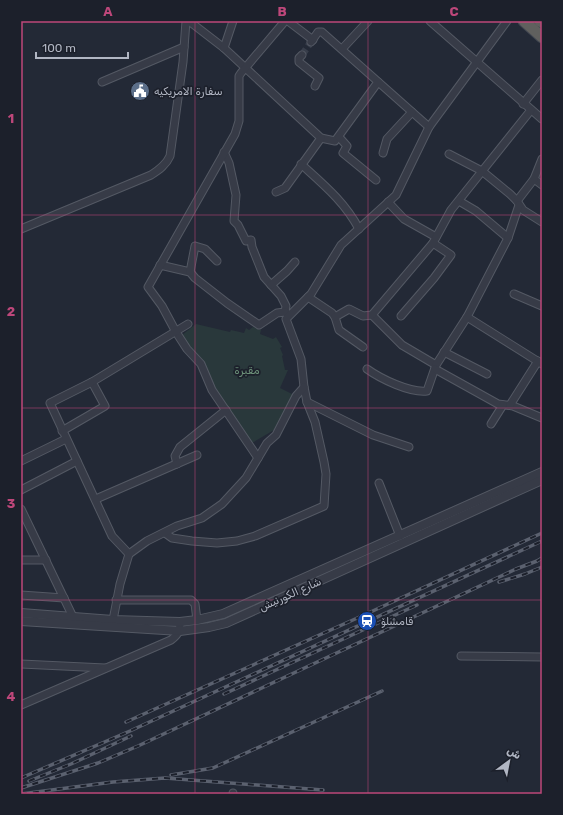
<svg xmlns="http://www.w3.org/2000/svg" width="563" height="815" font-family="Rubik,Vazirmatn,sans-serif">
	<rect width="100%" height="100%" fill="#232936"/>
	<polygon fill="#29383b" points="196,324 230,332 231,330 244,333 246,328 249,330 253,327 261,330 260,334 273,339 276,337 282,347 280,348 283,355 282,356 285,370 288,370 280,388 294,395 274,430 252,443 216,393 182,335"/>
	<g fill="none" stroke-linecap="round" stroke-linejoin="round">
		<polyline stroke="#383e4b" stroke-width="7" stroke-dasharray="7 3.5" stroke-linecap="butt" points="302,55 311,42"/>
		<defs>
			<g id="minor">
				<polyline points="189,21 224,48 321,138 335,141 378,82"/>
				<polyline points="288,21 313,40"/>
				<polyline points="430,21 542,119"/>
				<polyline points="311,42 318,32 322,32 429,127"/>
				<polyline points="224,48 233,21"/>
				<polyline points="342,49 368,21"/>
				<polyline points="302,55 299,58 299,62 319,78 315,86"/>
				<polyline points="102,82 184,47"/>
				<polyline points="523,104 542,80"/>
				<polyline points="339,137 347,146 343,153 376,180"/>
				<polyline points="224,152 229,163 236,195 234,221 238,225 246,241 251,240 252,247 264,277 281,296 286,306 285,312"/>
				<polyline points="383,153 387,139 412,112"/>
				<polyline points="449,154 482,171 510,194 517,201 523,210 542,222"/>
				<path d="M301 164C323 184 345 202 359 229"/>
				<polyline points="534,179 542,185"/>
				<polyline points="276,192 285,188 321,138"/>
				<polyline points="459,201 476,211 508,238"/>
				<polyline points="517,201 534,179 542,159"/>
				<polyline points="388,202 404,219 436,237"/>
				<path d="M21 229 151 175C159 170 166 165 170 156L183 62 186 21"/>
				<polyline points="160,265 190,272 195,278 227,303 259,325 277,313 285,312 288,314"/>
				<polyline points="190,272 195,246 205,249 217,261"/>
				<polyline points="271,285 287,271 295,262"/>
				<polyline points="514,294 542,306"/>
				<polyline points="308,297 332,313 335,317 339,330 363,347"/>
				<polyline points="372,315 402,345 436,365"/>
				<polyline points="401,316 434,278 451,255 433,243"/>
				<polyline points="335,317 349,309 363,316 372,315 433,243 451,210 531,110"/>
				<polyline points="467,317 542,364"/>
				<polyline points="444,352 487,374"/>
				<path d="M367 369C381 379 410 393 427 391L436 365 467 317 508 238 519 205"/>
				<polyline points="435,369 498,404 513,406 542,418"/>
				<polyline points="307,402 373,435 409,447"/>
				<polyline points="510,405 538,361"/>
				<polyline points="491,424 503,405"/>
				<polyline points="62,431 105,406 92,382"/>
				<polyline points="258,458 212,390 201,364 187,349 176,332 162,306 148,287 235,134 239,121 239,76 241,73 285,21"/>
				<polyline points="21,461 66,439"/>
				<polyline points="177,464 175,456 180,447 226,410"/>
				<polyline points="379,483 400,536"/>
				<polyline points="21,490 77,461"/>
				<polyline points="96,499 197,455"/>
				<polyline points="21,509 73,617"/>
				<polyline points="165,533 172,538 192,541 217,543 237,541 255,536 324,506 326,474 324,462 315,422 307,402 304,387 301,359 286,319 311,294 341,245 396,195 429,127 507,21"/>
				<polyline points="129,554 112,536 50,403 92,382 188,324"/>
				<polyline points="21,560 46,560"/>
				<polyline points="21,595 64,598"/>
				<polyline points="116,600 191,600 195,604 197,620"/>
				<polyline points="113,620 120,584 129,554 147,541 177,526 202,518 222,504 246,478 267,443 276,435 296,396 304,387"/>
				<polyline points="461,656 542,657"/>
				<polyline points="21,664 105,668"/>
				<path d="M21 705 171 640C178 635 180 631 180 622"/>
				<polyline points="233,793 233,794"/>
			</g>
			<g id="tertiary">
				<polyline points="21,613 113,620 180,622 197,620 223,614 542,472"/>
				<polyline points="21,621 180,631 209,627 226,623 542,480"/>
			</g>
			<g id="trunk">
				<polyline points="524,21 542,37"/>
				<polyline points="540,21 542,22"/>
			</g>
		</defs>
		<use href="#minor" stroke="#545964" stroke-width="9"/>
		<use href="#tertiary" stroke="#545964" stroke-width="10"/>
		<use href="#trunk" stroke="#414651" stroke-width="13"/>
		<use href="#minor" stroke="#373b47" stroke-width="7"/>
		<use href="#tertiary" stroke="#373b47" stroke-width="8"/>
		<use href="#trunk" stroke="#60605e" stroke-width="11"/>
		<defs>
			<g id="rail">
				<polyline points="499,582 525,574 542,567"/>
				<polyline points="224,694 417,605"/>
				<polyline points="126,722 364,615 542,533"/>
				<polyline points="171,775 213,768 382,691"/>
				<polyline points="21,778 130,731 542,541"/>
				<polyline points="29,781 71,764 131,736"/>
				<polyline points="21,788 98,763 138,746 516,569 537,561 542,558"/>
				<polyline points="21,794 113,782 165,778 323,790"/>
			</g>
		</defs>
		<use href="#rail" stroke="#5b616f" stroke-width="3.5"/>
		<use href="#rail" stroke="#1c202b" stroke-width="2" stroke-dasharray="6" stroke-linecap="butt"/>
	</g>
	<path fill="none" stroke="#bd477a" stroke-width="1" stroke-opacity="0.55" d="M195 21V794M368 21V794M21 215H542M21 408H542M21 600H542"/>
	<defs>
		<symbol id="civic-disc" viewBox="-11 -11 22 22"><circle r="9.5" fill="#5c6f8a" stroke="#1c202b"/><path d="M-.6-6.5H3V-4.5H.6V-3L4-1V1h2V6H-6V1h2V-1L-.6-3ZM-1.2 2.5V6h2.4V2.5Z" fill="#fff"/></symbol>
		<symbol id="station-disc" viewBox="-11 -11 22 22"><circle r="9.5" fill="#1a4fb4" stroke="#1c202b"/><path d="M-3-6H3Q5-6 5-4V2Q5 4 3 4L4.5 6H3L1.5 4h-3L-3 6H-4.5L-3 4Q-5 4-5 2V-4Q-5-6-3-6ZM-3.5-4v3h7v-3ZM-3.5 1v1.5H-2V1ZM2 1v1.5H3.5V1Z" fill="#fff"/></symbol>
	</defs>
	<g fill-rule="evenodd">
		<use href="#civic-disc" x="129" y="80" width="22" height="22"/>
		<use href="#station-disc" x="356" y="610" width="22" height="22"/>
	</g>
	<g text-anchor="middle" stroke-width="3.5" stroke-linejoin="round" paint-order="stroke">
		<g font-size="11" fill="#b1b6c3" stroke="#1c202b" text-anchor="start">
			<text x="154" y="95">سفارة الامريكيه</text>
			<text x="381" y="625">قامشلۆ</text>
		</g>
		<g font-size="11" fill="#6c9179" stroke="#1c202b">
			<text x="247" y="374">مقبرة</text>
		</g>
		<g font-size="11" fill="#b1b6c3" stroke="#1c202b">
			<text transform="translate(290 594) rotate(-24)" y="4">شارع الكورنيش</text>
		</g>
	</g>
	<rect width="563" height="815" fill="none" stroke="#1c202b" stroke-width="44"/>
	<g transform="translate(509 761) rotate(32)" stroke="#1c202b" stroke-width="3" paint-order="stroke">
	<path d="M0-3L7 15L0 10L-7 15Z" fill="#b1b6c3"/>
	<text y="-6" font-size="11" font-weight="bold" text-anchor="middle" fill="#b1b6c3">ش</text>
	</g>
	<path d="M36 52v6h92v-6" fill="none" stroke="#b1b6c3" stroke-width="2"/>
	<text x="42" y="52" font-size="12" fill="#b1b6c3" stroke="#1c202b" stroke-width="3" paint-order="stroke">100 m</text>
	<rect x="22" y="22" width="519" height="771" fill="none" stroke="#bd477a" stroke-width="1.5"/>
	<g font-size="13" text-anchor="middle" font-weight="bold" fill="#bd477a">
		<text x="108" y="16">A</text>
		<text x="282" y="16">B</text>
		<text x="454" y="16">C</text>
		<text x="11" y="123">1</text>
		<text x="11" y="316">2</text>
		<text x="11" y="508">3</text>
		<text x="11" y="701">4</text>
	</g>
</svg>
